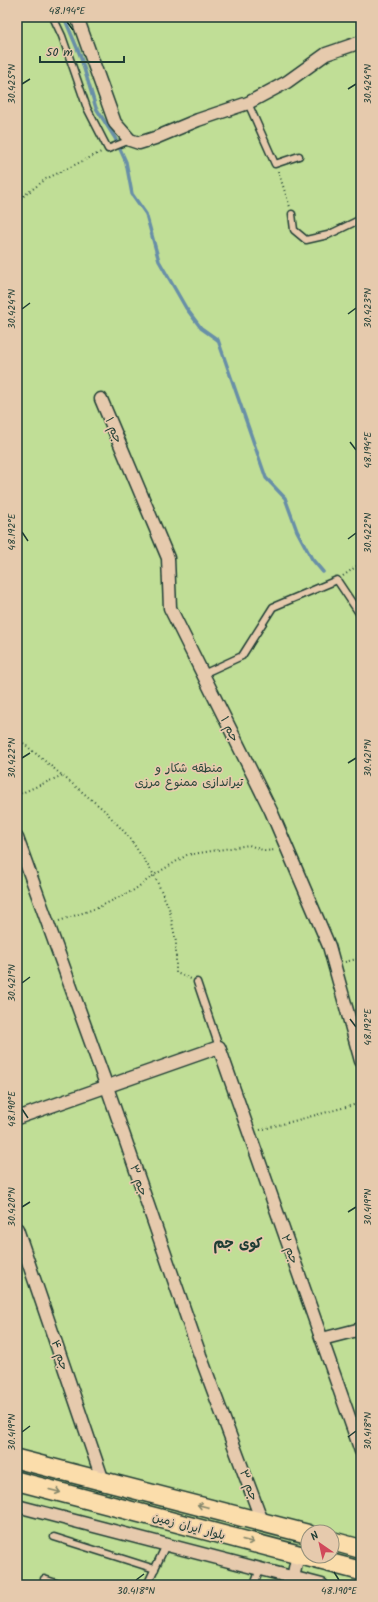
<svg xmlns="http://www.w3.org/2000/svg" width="378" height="1602" font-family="Kalam,'Playpen Sans Arabic',sans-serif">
	<rect width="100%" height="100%" fill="#e6caad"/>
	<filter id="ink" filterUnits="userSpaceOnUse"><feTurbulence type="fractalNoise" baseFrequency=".025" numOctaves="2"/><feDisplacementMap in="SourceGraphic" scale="8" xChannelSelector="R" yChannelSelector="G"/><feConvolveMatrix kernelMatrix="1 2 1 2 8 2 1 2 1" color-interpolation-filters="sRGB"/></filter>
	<g filter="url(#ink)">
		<path fill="#c0de96" stroke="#708e65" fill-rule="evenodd" d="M17 17H361V1585H17ZM308 1532H332V1556H308Z"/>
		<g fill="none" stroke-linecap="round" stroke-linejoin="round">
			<polyline stroke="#688fa7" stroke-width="3.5" points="64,17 80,55 96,108 115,138 126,162 132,194 146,214 159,261 186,308 201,328 218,340 266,478 285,498 297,531 312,559 323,572"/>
			<defs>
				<g id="lane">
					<polyline points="53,17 62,36 87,108 108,149 130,140"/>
					<polyline points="248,103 275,164 299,156"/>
					<polyline points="292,214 294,230 306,240 328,235 361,219"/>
					<polyline points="203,674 242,656 273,607 337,580 361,616"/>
					<polyline points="197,982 219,1047"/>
					<polyline points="54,1537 155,1569"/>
					<polyline points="44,1579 62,1585"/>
					<polyline points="147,1585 166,1545"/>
					<polyline points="254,1585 260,1569"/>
				</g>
				<g id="street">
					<polyline points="77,17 115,123 130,140 139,143 155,138 198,120 248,103 287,82 326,54 361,42"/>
					<polyline points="101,399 168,558 170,608 271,811 329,946 361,1061"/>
					<polyline points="17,838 107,1087 200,1355 262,1521"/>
					<polyline points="17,1118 219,1047 361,1451"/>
					<polyline points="17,1229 103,1481"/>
					<polyline points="322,1339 361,1329"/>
					<polyline points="17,1506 322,1585"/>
					<polyline points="293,1578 298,1554"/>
				</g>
				<g id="primary">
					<polyline points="17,1459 308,1534"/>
					<polyline points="17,1481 361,1571"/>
					<polyline points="332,1541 361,1549"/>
				</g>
			</defs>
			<use href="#lane" stroke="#1f3d34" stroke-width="9"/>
			<use href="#street" stroke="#1f3d34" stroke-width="15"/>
			<use href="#primary" stroke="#1f3d34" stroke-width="21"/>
			<g stroke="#1f3d34" stroke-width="2" stroke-dasharray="1 3" stroke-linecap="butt">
				<polyline points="278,171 290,207"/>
				<polyline points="17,201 46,179 101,152"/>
				<polyline points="343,576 361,563"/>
				<polyline points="17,738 104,810 129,837 154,875 169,908 176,942 176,973 191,979"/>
				<polyline points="17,795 63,775"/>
				<polyline points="59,921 97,908 134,890 154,875 187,855 249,845 265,851 276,850"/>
				<polyline points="345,962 361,958"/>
				<polyline points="260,1130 361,1103"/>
			</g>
			<use href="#lane" stroke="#e6caad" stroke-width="6"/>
			<use href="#street" stroke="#e6caad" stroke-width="12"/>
			<use href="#primary" stroke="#fbddab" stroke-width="18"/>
		</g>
		<defs><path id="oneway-shaft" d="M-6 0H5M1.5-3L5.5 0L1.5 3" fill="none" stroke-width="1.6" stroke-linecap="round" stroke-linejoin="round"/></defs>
		<g stroke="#82856a">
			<use href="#oneway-shaft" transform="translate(55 1491) rotate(15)"/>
			<use href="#oneway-shaft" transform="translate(203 1506) rotate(-166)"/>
			<use href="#oneway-shaft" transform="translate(248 1541) rotate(15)"/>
		</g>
	</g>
	<path fill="none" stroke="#1f3d34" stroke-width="1.5" d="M67 22 73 30M22 84 30 79M348 89 356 84M22 309 30 303M348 314 356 308M350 442 356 450M22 532 28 541M348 539 356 533M22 758 30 753M348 763 356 758M22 983 30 977M350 1019 356 1027M22 1109 28 1118M22 1207 30 1202M348 1212 356 1207M22 1432 30 1426M348 1437 356 1431M334 1572 339 1580M136 1580 144 1574"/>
	<g text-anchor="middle" stroke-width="3.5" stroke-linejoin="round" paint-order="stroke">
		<g font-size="12" fill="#1f3d34" stroke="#e6caad">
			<text transform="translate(114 430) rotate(67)" y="4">جم ۱</text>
			<text transform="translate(230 729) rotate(64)" y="4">جم ۱</text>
			<text transform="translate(139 1180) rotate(71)" y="4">جم ۳</text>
			<text transform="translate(290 1249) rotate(71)" y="4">جم ۲</text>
			<text transform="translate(60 1355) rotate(71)" y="4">جم ۴</text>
			<text transform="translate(249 1485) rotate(70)" y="4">جم ۳</text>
			<text transform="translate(189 1526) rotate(15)" y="4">بلوار ایران زمین</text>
		</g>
		<g font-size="12" fill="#274539" stroke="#e6caad">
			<text x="189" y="772">منطقه شکار و<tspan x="189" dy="14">تیراندازی ممنوع مرزی</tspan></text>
		</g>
		<g font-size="14" font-weight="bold" fill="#1f3d34" stroke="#e6caad">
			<text x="238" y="1248">کوی جم</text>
		</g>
	</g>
	<rect width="378" height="1602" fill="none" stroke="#e6caad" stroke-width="44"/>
	<g transform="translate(320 1544) rotate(326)"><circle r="19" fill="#e6caad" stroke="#96927d"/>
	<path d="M0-3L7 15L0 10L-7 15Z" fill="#d1495b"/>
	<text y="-6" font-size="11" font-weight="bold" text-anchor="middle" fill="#1f3d34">N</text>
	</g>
	<path d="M40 56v6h84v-6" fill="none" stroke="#1f3d34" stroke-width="2"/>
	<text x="46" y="56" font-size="12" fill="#1f3d34" stroke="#e6caad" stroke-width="3" paint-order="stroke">50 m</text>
	<rect x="22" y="22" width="334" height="1558" fill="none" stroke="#1f3d34" stroke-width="1.5"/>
	<g font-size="10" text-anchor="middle" fill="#1f3d34">
		<text x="67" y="14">48.194°E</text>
		<text transform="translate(367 84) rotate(-90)" y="4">30.424°N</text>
		<text transform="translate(11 84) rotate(-90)" y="4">30.425°N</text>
		<text transform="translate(367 308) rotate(-90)" y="4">30.423°N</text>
		<text transform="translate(11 309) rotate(-90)" y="4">30.424°N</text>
		<text transform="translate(367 450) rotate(-90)" y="4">48.194°E</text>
		<text transform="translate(11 532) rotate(-90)" y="4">48.192°E</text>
		<text transform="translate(367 533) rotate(-90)" y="4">30.422°N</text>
		<text transform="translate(367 758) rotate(-90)" y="4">30.421°N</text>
		<text transform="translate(11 758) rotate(-90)" y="4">30.422°N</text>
		<text transform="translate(11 983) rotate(-90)" y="4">30.421°N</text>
		<text transform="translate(367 1027) rotate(-90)" y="4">48.192°E</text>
		<text transform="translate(11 1109) rotate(-90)" y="4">48.190°E</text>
		<text transform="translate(367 1207) rotate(-90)" y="4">30.419°N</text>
		<text transform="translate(11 1207) rotate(-90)" y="4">30.420°N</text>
		<text transform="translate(367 1431) rotate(-90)" y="4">30.418°N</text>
		<text transform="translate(11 1432) rotate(-90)" y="4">30.419°N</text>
		<text x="136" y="1594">30.418°N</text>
		<text x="339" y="1594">48.190°E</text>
	</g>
</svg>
